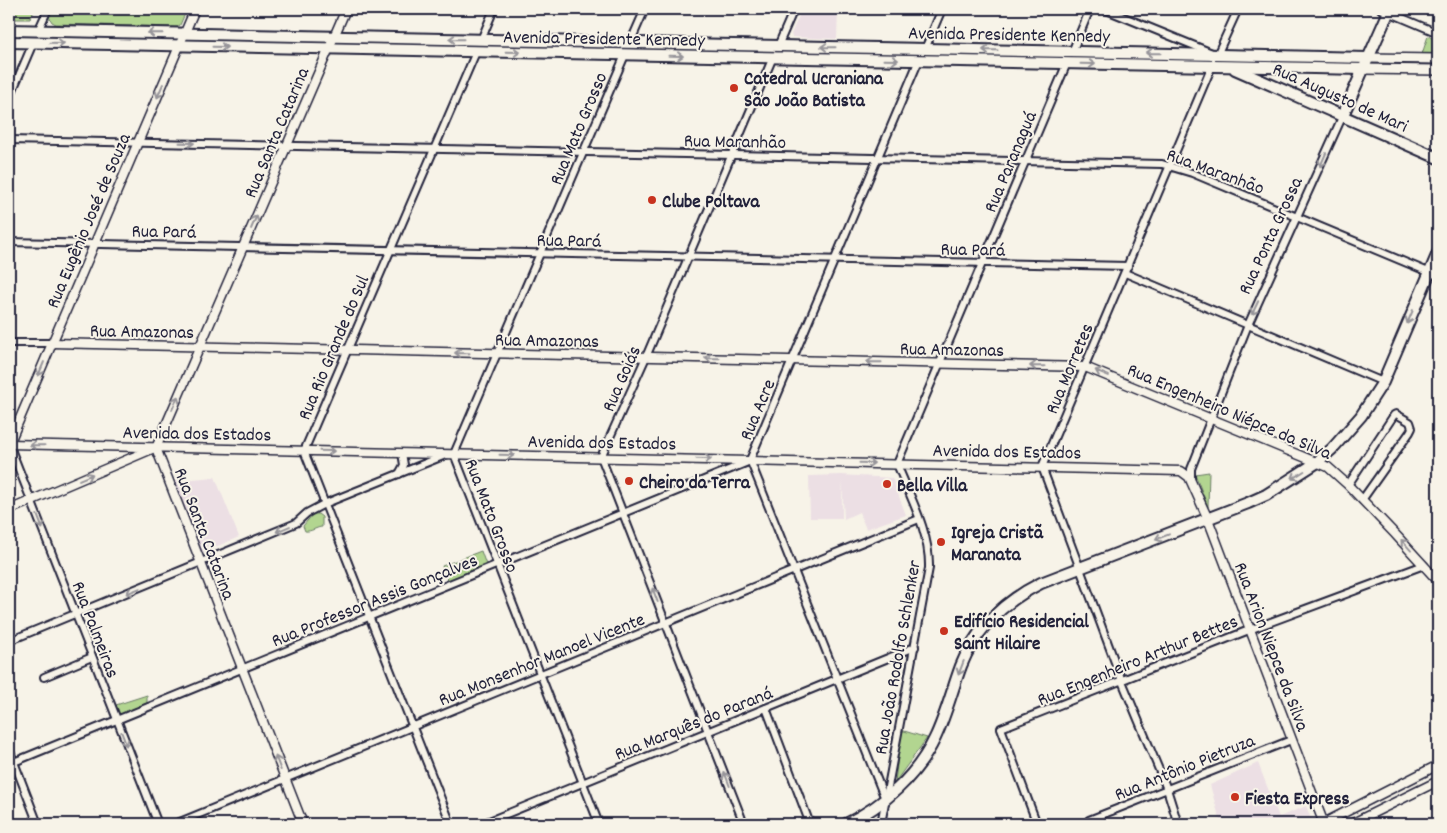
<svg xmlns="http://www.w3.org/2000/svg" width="1447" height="833" font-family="Dekko,sans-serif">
	<rect width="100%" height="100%" fill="#f7f3e8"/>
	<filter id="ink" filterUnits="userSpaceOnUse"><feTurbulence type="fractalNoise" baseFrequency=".02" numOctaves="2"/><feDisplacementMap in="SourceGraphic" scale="10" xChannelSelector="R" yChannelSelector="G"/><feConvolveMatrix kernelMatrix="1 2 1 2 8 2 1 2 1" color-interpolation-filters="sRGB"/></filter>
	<g filter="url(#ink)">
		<g fill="#ecdfe4">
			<polygon points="802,9 838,9 837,39 792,37 791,34"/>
			<polygon points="841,475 892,478 906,515 866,529 859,512 844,519 842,481 842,518 810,518 809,476"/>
			<polygon points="215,477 239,537 201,553 170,481"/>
			<polygon points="1258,763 1279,817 1306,806 1313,824 1221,824 1210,785"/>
		</g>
		<g fill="#b2d590" stroke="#6a7c66">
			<polygon points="9,9 35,9 30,19 9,19"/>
			<polygon points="52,9 187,9 180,25 177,27 56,24 52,22 49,17"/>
			<polygon points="1428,36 1438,41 1438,55 1422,54"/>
			<polygon points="1209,472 1208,507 1195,474"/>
			<path d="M313 514H318L322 517V527C317 527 311 532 305 531L303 526Z"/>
			<polygon points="481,551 486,565 447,580 442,566"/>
			<polygon points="147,695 147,703 119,715 116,705"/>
			<polygon points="901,730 927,738 895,782"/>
		</g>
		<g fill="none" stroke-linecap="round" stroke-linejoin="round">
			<defs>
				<g id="minor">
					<polyline points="1104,9 1217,55 1238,9"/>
					<polyline points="1381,9 1438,33"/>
					<polyline points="38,31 48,9"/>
					<polyline points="481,40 494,9"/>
					<polyline points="630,43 645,9"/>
					<polyline points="778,46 794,9"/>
					<polyline points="925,49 942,9"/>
					<polyline points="1072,52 1090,9"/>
					<polyline points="9,99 33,43"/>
					<polyline points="9,140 1162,164 1192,173 1438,276"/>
					<polyline points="9,242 1128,266"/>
					<polyline points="1125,273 1383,382"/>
					<polyline points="9,343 52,343"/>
					<polyline points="9,444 158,824"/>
					<polyline points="399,474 404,465 402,453"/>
					<polyline points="1191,480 1191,469 1248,325 1343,115"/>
					<polyline points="1348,485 1394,415 1396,414 1410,422 1412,428 1410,432 1362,500"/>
					<polyline points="9,641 296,523 307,513 324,504 448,454"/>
					<polyline points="44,677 92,657"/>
					<polyline points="766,708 810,824"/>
					<polyline points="9,749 38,824"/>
					<polyline points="9,764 748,462"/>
					<polyline points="885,799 750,460 919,60"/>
					<polyline points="1089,820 1291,740"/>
					<polyline points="175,824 919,519"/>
					<polyline points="451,824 304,451 476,52"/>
					<polyline points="482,824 915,647"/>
					<polyline points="599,824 454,454 625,55"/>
					<polyline points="744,824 601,457 646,357 773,57"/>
					<path d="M881 824 929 568C930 532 910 497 897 464L1067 63"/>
					<polyline points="1037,824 1001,728 1249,630 1424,565"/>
					<polyline points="1178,824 1167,789 1122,681 1042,467 1212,66"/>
				</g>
				<g id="tertiary">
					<polyline points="52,343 1085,367 1328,467 1348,485 1395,534 1438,581"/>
					<polyline points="9,444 1181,471 1189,477 1208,519 1324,824"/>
					<polyline points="9,444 195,9"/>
					<polyline points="9,510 152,449"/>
					<polyline points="303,824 156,448 346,9"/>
					<polyline points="1322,824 1438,765"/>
					<polyline points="1351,824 1438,781"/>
				</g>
				<g id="secondary">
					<polyline points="1368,58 1438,59"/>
					<polyline points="1363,69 1438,70"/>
				</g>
				<g id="primary">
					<polyline points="9,30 1368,58"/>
					<polyline points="9,42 1363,69"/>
					<polyline points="1235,69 1438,158"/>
					<polyline points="1343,115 1390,9"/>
					<path d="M846 824C883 806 917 776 935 738 946 715 952 690 961 666 976 628 1005 601 1041 583L1248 503 1266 495 1316 463 1332 449 1361 416 1383 382 1438 253"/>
				</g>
			</defs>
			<use href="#minor" stroke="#22223b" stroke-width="10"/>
			<use href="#tertiary" stroke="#22223b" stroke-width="11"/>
			<use href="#secondary" stroke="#22223b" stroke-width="12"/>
			<use href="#primary" stroke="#22223b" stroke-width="14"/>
			<use href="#minor" stroke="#f7f3e8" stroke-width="6"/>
			<use href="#tertiary" stroke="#f7f3e8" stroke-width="8"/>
			<use href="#secondary" stroke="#f7f3e8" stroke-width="9"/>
			<use href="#primary" stroke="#f7f3e8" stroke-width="10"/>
		</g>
		<defs><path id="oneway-shaft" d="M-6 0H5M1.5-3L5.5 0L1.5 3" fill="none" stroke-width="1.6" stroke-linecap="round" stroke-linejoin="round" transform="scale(1.25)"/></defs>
		<g stroke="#97959a">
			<use href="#oneway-shaft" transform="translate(155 33) rotate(-179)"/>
			<use href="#oneway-shaft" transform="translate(456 39) rotate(-179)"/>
			<use href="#oneway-shaft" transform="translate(57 43) rotate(1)"/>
			<use href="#oneway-shaft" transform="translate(220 47) rotate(1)"/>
			<use href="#oneway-shaft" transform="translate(828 47) rotate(-179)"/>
			<use href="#oneway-shaft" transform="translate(990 50) rotate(-179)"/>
			<use href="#oneway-shaft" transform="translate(513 52) rotate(1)"/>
			<use href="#oneway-shaft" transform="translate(1153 53) rotate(-179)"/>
			<use href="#oneway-shaft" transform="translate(676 56) rotate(1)"/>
			<use href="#oneway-shaft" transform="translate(891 60) rotate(1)"/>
			<use href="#oneway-shaft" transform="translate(1088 64) rotate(1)"/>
			<use href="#oneway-shaft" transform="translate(160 91) rotate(113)"/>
			<use href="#oneway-shaft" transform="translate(187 143) rotate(1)"/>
			<use href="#oneway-shaft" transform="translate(1323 160) rotate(114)"/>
			<use href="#oneway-shaft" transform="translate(254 222) rotate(-67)"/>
			<use href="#oneway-shaft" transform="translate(1255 308) rotate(115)"/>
			<use href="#oneway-shaft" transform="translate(1410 317) rotate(113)"/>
			<use href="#oneway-shaft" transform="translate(462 353) rotate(-179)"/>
			<use href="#oneway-shaft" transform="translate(712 358) rotate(-179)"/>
			<use href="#oneway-shaft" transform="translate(874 362) rotate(-179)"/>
			<use href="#oneway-shaft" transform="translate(1037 366) rotate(-179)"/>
			<use href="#oneway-shaft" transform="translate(41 369) rotate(113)"/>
			<use href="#oneway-shaft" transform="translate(1102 373) rotate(-157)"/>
			<use href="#oneway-shaft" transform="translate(175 403) rotate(-66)"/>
			<use href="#oneway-shaft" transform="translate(37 445) rotate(-179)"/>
			<use href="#oneway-shaft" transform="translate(327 451) rotate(1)"/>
			<use href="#oneway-shaft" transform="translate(507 455) rotate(1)"/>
			<use href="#oneway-shaft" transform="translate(704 459) rotate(1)"/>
			<use href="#oneway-shaft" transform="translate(867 463) rotate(1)"/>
			<use href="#oneway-shaft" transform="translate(1298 475) rotate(148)"/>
			<use href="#oneway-shaft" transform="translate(86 477) rotate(-23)"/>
			<use href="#oneway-shaft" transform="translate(40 522) rotate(69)"/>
			<use href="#oneway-shaft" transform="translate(283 529) rotate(157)"/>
			<use href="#oneway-shaft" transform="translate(1162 537) rotate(159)"/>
			<use href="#oneway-shaft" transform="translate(1406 545) rotate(-132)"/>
			<use href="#oneway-shaft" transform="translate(133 591) rotate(158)"/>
			<use href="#oneway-shaft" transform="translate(655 595) rotate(-111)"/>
			<use href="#oneway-shaft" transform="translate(961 668) rotate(111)"/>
			<use href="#oneway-shaft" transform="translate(124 739) rotate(69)"/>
			<use href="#oneway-shaft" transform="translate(278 763) rotate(-111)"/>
			<use href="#oneway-shaft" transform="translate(727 779) rotate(-111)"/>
		</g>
	</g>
	<g fill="#c8321e" stroke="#f7f3e8" stroke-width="2">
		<circle cx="734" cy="88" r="5"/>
		<circle cx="652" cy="200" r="5"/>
		<circle cx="629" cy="481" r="5"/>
		<circle cx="887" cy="484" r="5"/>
		<circle cx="941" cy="542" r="5"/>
		<circle cx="944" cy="631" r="5"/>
		<circle cx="1235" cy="797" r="5"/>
	</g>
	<g text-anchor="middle" stroke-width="4" stroke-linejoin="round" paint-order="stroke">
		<g font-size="19" fill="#22223b" stroke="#f7f3e8">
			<text transform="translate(1009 33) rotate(1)" y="7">Avenida Presidente Kennedy</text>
			<text transform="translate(604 37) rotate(1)" y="7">Avenida Presidente Kennedy</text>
			<text transform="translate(1341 96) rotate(24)" y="7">Rua Augusto de Mari</text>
			<text transform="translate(577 128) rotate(-67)" y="7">Rua Mato Grosso</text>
			<text transform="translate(275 132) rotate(-67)" y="7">Rua Santa Catarina</text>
			<text transform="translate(735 140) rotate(1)" y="7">Rua Maranhão</text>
			<text transform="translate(1009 161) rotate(-67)" y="7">Rua Paranaguá</text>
			<text transform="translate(1216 170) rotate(20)" y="7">Rua Maranhão</text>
			<text transform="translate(87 220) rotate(-67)" y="7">Rua Eugênio José de Souza</text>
			<text transform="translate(164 230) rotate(1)" y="7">Rua Pará</text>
			<text transform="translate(1269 235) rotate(-65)" y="7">Rua Ponta Grossa</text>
			<text transform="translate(569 239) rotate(1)" y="7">Rua Pará</text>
			<text transform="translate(973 248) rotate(1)" y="7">Rua Pará</text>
			<text transform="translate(142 330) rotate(1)" y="7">Rua Amazonas</text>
			<text transform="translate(547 339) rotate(1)" y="7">Rua Amazonas</text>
			<text transform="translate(332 347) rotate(-67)" y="7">Rua Rio Grande do Sul</text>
			<text transform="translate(952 348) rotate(1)" y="7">Rua Amazonas</text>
			<text transform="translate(1068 368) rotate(-67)" y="7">Rua Morretes</text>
			<text transform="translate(620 378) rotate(-66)" y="7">Rua Goiás</text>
			<text transform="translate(756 409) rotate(-67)" y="7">Rua Acre</text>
			<text transform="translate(1230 410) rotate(23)" y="7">Rua Engenheiro Niépce da Silva</text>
			<text transform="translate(197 432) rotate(1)" y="7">Avenida dos Estados</text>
			<text transform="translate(602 441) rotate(1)" y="7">Avenida dos Estados</text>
			<text transform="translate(1007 450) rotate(1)" y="7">Avenida dos Estados</text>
			<text transform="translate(493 515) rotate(69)" y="7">Rua Mato Grosso</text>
			<text transform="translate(206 533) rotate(69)" y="7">Rua Santa Catarina</text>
			<text transform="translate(374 599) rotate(-22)" y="7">Rua Professor Assis Gonçalves</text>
			<text transform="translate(97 629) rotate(69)" y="7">Rua Palmeiras</text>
			<text transform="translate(1273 646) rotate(69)" y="7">Rua Arion Niepce da Silva</text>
			<text transform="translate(896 657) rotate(-80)" y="7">Rua João Rodolfo Schlenker</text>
			<text transform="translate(541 658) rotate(-22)" y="7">Rua Monsenhor Manoel Vicente</text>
			<text transform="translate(1137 659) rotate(-22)" y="7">Rua Engenheiro Arthur Bettes</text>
			<text transform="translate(693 722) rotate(-22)" y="7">Rua Marquês do Paraná</text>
			<text transform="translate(1184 766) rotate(-22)" y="7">Rua Antônio Pietruza</text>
		</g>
		<g font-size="19" font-weight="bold" fill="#22223b" stroke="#f7f3e8" text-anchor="start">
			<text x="744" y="84">Catedral Ucraniana<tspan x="744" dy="22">São João Batista</tspan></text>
			<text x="662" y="207">Clube Poltava</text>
			<text x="639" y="488">Cheiro da Terra</text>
			<text x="897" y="491">Bella Villa</text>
			<text x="951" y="538">Igreja Cristã<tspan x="951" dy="22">Maranata</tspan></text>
			<text x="954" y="627">Edifício Residencial<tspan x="954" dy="22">Saint Hilaire</tspan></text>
			<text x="1245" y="804">Fiesta Express</text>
		</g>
	</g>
	<rect width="1447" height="833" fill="none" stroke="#f7f3e8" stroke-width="30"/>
	<rect x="15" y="15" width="1417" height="803" fill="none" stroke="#22223b" stroke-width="2" filter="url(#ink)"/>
</svg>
